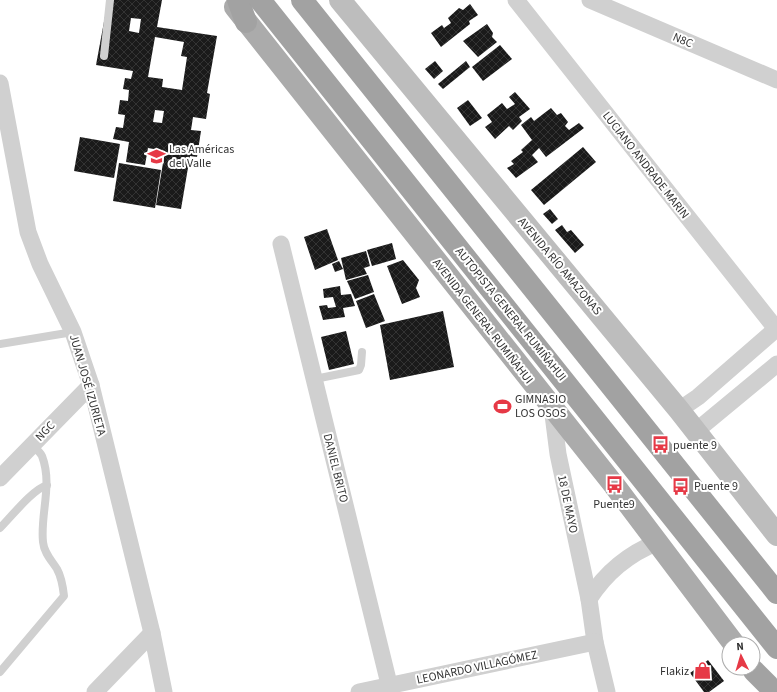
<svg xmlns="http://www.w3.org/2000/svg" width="777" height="692" font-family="'Source Sans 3',sans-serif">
	<defs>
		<pattern id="building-cross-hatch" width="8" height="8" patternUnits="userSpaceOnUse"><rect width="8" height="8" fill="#1a1a1a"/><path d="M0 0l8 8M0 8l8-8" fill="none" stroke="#333"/></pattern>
	</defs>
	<rect width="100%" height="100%" fill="#fff"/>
	<g fill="url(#building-cross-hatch)" fill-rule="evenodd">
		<path d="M108 0H162L157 27 217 36 207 93 210 94 206 119 193 117 191 130 201 131 197 157 190 156 181 209 156 205 165 151 148 148 145 165 126 162 129 142 113 139 116 127 123 128 125 115 118 114 120 100 128 101 129 90 123 89 125 78 131 79 133 71 96 65ZM131 18 141 19 139 33 129 31ZM155 37 184 42 181 56 187 57 182 90 162 87 163 79 148 77ZM155 110 164 111 162 123 153 122Z"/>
		<polygon points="470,4 478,15 469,21 470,24 441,47 431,33 442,25 444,28 451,23 448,18 459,8 463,10"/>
		<polygon points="487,24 493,33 492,37 497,42 478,57 463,41"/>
		<polygon points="500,45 512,59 483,81 472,67"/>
		<polygon points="435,61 443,71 434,79 425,69"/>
		<polygon points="466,61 470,67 443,89 438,84"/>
		<polygon points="515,92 530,109 519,117 522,121 513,130 509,126 495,139 485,127 492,122 487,115 502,103 507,109 515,104 509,97"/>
		<polygon points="468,100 482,118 470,126 457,108"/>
		<polygon points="551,108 557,115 561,113 568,122 565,126 569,130 579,123 584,128 546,157 539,148 532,155 538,162 516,178 507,168 514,164 511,161 523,152 521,150 532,140 521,125 531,117 534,121"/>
		<polygon points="80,137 120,144 114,178 74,171"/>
		<polygon points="583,147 596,162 544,205 531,190"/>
		<polygon points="119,163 161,170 155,208 113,201"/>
		<polygon points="550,209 558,219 552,224 543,214"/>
		<polygon points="562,225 567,232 571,230 584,245 575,253 555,230"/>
		<polygon points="327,229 338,260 315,270 304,237"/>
		<polygon points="392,243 396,259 372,266 367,250"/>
		<polygon points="366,251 370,266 364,268 367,274 346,280 341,258"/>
		<polygon points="403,260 419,280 416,288 420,297 402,304 387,266"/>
		<polygon points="339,261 343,269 335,272 332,264"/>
		<polygon points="368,275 374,292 355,299 347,281"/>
		<polygon points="340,286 341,295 351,294 355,306 343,308 345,317 323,320 319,306 327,305 328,308 336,307 333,297 324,298 323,289"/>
		<polygon points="374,294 385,321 366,328 356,301"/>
		<polygon points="443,311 454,367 390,380 380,325"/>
		<polygon points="346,331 354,364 329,370 321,337"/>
		<polygon points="708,660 724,681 709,692 704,692 690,673"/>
	</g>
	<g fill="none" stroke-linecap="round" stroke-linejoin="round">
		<g stroke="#d0d0d0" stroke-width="8">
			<polyline points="104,56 110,0"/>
			<polyline points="0,344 73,332"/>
			<polyline points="315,379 359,370 361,365 362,352"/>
			<path d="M0 528C12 516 32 490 47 485"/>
			<path d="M0 672 64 596C63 587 62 578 57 569 52 561 44 553 43 542 40 514 53 485 42 456 40 452 35 448 32 445"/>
		</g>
		<g stroke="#d0d0d0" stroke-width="17">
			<polyline points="516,0 777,330"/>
			<polyline points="590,0 777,80"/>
			<polyline points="0,83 28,232 40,264 73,332 91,385 152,633 164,692"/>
			<polyline points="281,244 391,692"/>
			<polyline points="552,407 558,454 589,599 595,642 607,692"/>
			<polyline points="679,410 698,397 776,329"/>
			<polyline points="696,431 777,364"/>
			<polyline points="0,478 91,385"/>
			<path d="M589 599C606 572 628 554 658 542"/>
			<polyline points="95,692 152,633"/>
			<polyline points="359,692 595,642"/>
		</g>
		<polyline stroke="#bdbdbd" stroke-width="22" points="340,0 679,410 777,535"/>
		<polyline stroke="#ababab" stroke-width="22" points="235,7 614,485 734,644"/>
		<g stroke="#a2a2a2" stroke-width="22">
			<polyline points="238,0 246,22"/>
			<polyline points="260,0 777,648"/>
			<polyline points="302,0 777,593"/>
			<polyline points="754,671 775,692"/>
		</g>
	</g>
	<defs>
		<symbol id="school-bare" viewBox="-9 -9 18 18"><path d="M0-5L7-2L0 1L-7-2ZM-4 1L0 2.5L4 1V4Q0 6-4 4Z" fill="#e63946" stroke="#fff" stroke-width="2.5" paint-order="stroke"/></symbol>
		<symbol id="stadium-bare" viewBox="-9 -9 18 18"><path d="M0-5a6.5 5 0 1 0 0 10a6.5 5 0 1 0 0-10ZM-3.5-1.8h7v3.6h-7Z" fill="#e63946" stroke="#fff" stroke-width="2.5" paint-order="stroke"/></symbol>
		<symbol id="bus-bare" viewBox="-9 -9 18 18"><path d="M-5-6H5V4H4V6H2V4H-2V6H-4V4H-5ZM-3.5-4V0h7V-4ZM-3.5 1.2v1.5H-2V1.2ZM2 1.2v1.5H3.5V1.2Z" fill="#e63946" stroke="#fff" stroke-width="2.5" paint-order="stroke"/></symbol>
		<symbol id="shop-bare" viewBox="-9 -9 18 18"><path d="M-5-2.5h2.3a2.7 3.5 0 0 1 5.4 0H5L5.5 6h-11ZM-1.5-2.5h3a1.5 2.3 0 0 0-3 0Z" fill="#e63946" stroke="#fff" stroke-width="2.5" paint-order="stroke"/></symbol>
	</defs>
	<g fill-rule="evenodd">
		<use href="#school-bare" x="144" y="144" width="25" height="25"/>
		<use href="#stadium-bare" x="490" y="394" width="25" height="25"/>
		<use href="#bus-bare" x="648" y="432" width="25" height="25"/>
		<use href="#bus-bare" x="602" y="472" width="25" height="25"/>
		<use href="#bus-bare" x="668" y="474" width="25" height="25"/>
		<use href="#shop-bare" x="690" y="658" width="25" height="25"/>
	</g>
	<g text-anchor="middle" stroke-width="4" stroke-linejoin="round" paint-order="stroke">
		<g font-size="12" fill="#333" stroke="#fff">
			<text transform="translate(683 40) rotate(23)" y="4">N8C</text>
			<text transform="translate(646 165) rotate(52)" y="4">LUCIANO ANDRADE MARIN</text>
			<text transform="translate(560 266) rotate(50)" y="4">AVENIDA RÍO AMAZONAS</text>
			<text transform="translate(511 314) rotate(51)" y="4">AUTOPISTA GENERAL RUMIÑAHUI</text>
			<text transform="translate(483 321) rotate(52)" y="4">AVENIDA GENERAL RUMIÑAHUI</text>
			<text transform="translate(88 385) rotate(74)" y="4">JUAN JOSÉ IZURIETA</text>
			<text transform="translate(45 431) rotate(-46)" y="4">NGC</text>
			<text transform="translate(336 468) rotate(76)" y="4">DANIEL BRITO</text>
			<text transform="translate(568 504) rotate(78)" y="4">18 DE MAYO</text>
			<text transform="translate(477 667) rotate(-12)" y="4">LEONARDO VILLAGÓMEZ</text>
		</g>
		<g font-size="12" fill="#333" stroke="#fff" text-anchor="start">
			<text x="169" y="153">Las Américas<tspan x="169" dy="14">del Valle</tspan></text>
			<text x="515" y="403">GIMNASIO<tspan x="515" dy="14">LOS OSOS</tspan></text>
			<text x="673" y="449">puente 9</text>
			<text x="694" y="490">Puente 9</text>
			<text x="614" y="508" text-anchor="middle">Puente9</text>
			<text x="689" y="675" text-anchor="end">Flakiz</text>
		</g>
	</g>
	<g transform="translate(741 656) rotate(355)"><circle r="19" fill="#ffffff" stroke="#adadad"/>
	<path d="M0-3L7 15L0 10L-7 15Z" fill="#e63946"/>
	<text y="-6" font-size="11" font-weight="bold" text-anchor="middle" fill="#333333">N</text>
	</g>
</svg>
